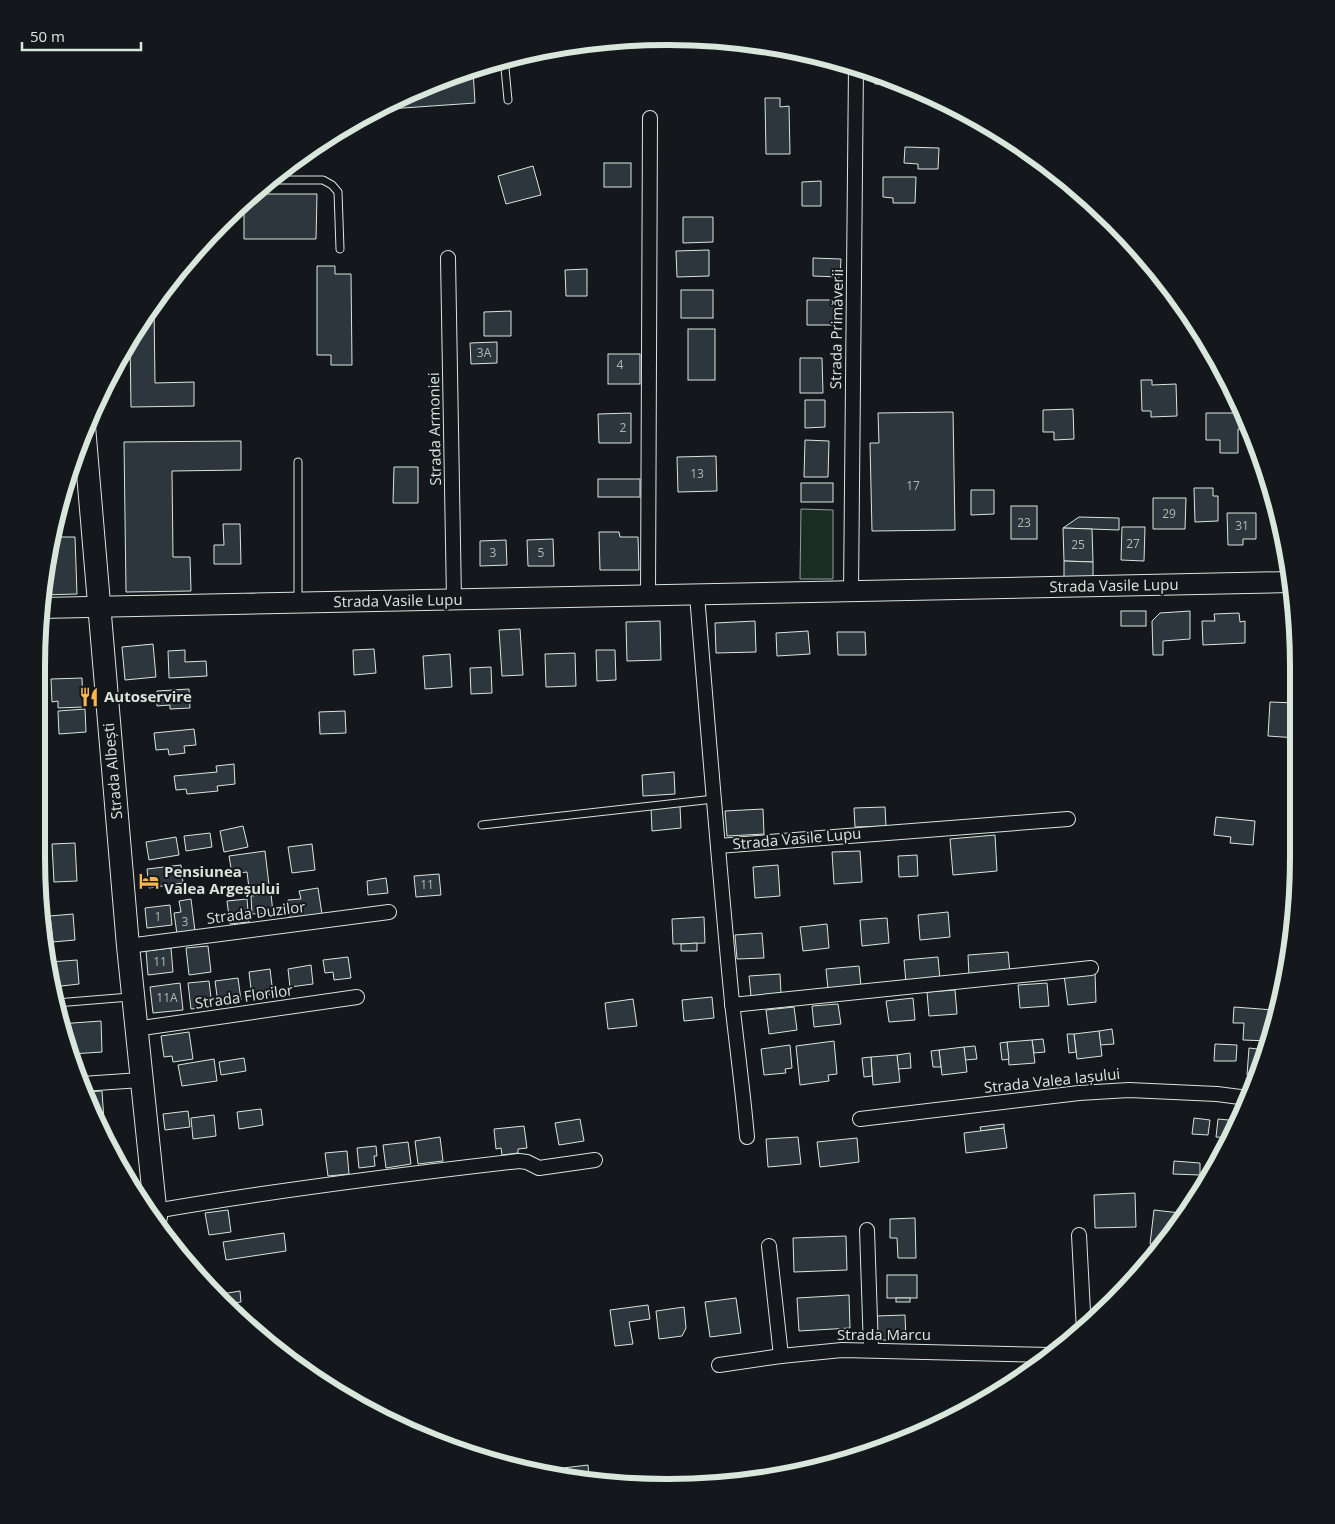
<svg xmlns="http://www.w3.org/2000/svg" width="1335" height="1524" font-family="'Open Sans',sans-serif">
	<rect width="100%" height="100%" fill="#14181c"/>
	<polygon fill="#1a2d24" stroke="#939e99" points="801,509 833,510 833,579 800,579"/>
	<g fill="#2c363c" stroke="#d8e6dc">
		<polygon points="473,70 475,103 374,110 388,101"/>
		<polygon points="874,72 901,84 875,84"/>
		<polygon points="765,98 780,98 780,107 789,106 790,154 766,154"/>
		<polygon points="905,147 939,148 938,169 918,169 918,164 904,163"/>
		<rect x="604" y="163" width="27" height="24"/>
		<polygon points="533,166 541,195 506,204 498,176"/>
		<polygon points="883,177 916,177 915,203 893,203 893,198 883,197"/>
		<polygon points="821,181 821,206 802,206 802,182"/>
		<polygon points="254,194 317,194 316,239 244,239 244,203"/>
		<polygon points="683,217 713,217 713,242 683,243"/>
		<polygon points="709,250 709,276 677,277 676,251"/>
		<polygon points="813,258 841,259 840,277 813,276"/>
		<polygon points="317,266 335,266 335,274 351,274 352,365 331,365 331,355 317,355"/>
		<polygon points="587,269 587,296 566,296 565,270"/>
		<rect x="681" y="290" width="32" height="28"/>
		<polygon points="807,300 837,300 836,325 807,325"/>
		<polygon points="154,305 155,383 194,382 194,406 131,407 130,339"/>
		<polygon points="511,311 511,336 484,336 484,312"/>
		<rect x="688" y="329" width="27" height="51"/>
		<polygon points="497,342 497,363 471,364 470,343"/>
		<rect x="608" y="354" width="32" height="30"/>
		<polygon points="800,358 822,358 823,393 800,393"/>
		<polygon points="1141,380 1152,380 1152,385 1176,384 1177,416 1151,417 1151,411 1142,411"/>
		<polygon points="805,400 825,400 825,427 805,428"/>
		<polygon points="1073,409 1074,439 1054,440 1054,432 1043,432 1043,410"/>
		<polygon points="953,412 955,530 872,531 870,443 879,443 878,413"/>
		<polygon points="631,413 631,443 599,443 598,414"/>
		<polygon points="1206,413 1243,413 1244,429 1238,429 1238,453 1220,453 1220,440 1206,440"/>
		<polygon points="805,440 829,441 828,477 804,477"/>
		<polygon points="241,441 241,470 172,471 173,557 190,557 191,591 126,592 124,442"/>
		<polygon points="716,456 717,491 678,492 677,457"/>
		<polygon points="394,467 418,467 418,503 393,503"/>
		<rect x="598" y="479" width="42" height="18"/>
		<rect x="801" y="483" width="32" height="19"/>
		<polygon points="1194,488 1213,488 1213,496 1218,496 1218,521 1195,522"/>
		<polygon points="971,490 994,490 994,514 971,515"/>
		<polygon points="1153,498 1186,498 1185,529 1153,529"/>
		<rect x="1011" y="506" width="26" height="33"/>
		<polygon points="1227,513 1256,513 1256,539 1243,539 1243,545 1228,545"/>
		<polygon points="1079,517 1119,518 1119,530 1063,528"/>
		<polygon points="223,524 240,524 241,564 214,564 214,545 224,545"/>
		<polygon points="1122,527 1145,527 1144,561 1121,560"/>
		<polygon points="1279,527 1281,527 1286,555 1280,555"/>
		<polygon points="1063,528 1092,529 1093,562 1064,561"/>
		<polygon points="53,530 54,537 75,537 77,594 42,595 48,545"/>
		<polygon points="599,532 619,532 620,537 638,537 639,570 600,570"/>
		<polygon points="553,539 554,566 528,566 527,540"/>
		<polygon points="506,540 507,565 480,566 480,541"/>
		<polygon points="1064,561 1093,562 1093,580 1064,579"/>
		<rect x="1121" y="611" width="25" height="15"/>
		<polygon points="1190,611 1190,639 1163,641 1163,655 1153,655 1152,621 1160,613"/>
		<polygon points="1239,613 1240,622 1245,621 1245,643 1203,645 1202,621 1215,621 1214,614"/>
		<polygon points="660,621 661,660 627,661 626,622"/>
		<polygon points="755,621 756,652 716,653 715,623"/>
		<polygon points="520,629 523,675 502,676 499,630"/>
		<polygon points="808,631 810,654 777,656 776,633"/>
		<polygon points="837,632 865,632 866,655 838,655"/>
		<polygon points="153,644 156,677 125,680 122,647"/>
		<polygon points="374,649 376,673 354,675 353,650"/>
		<polygon points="185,650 185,662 206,661 207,676 169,678 168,651"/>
		<polygon points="596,650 615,650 616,680 597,681"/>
		<polygon points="575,653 576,686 546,687 545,654"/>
		<polygon points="450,654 452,687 425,689 423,656"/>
		<polygon points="491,667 492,693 471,694 470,668"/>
		<polygon points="82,678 83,707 58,708 58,701 52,702 51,679"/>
		<polygon points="189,689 190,708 170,709 170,705 157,706 157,691"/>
		<polygon points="1270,702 1297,703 1297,738 1268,736"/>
		<polygon points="85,709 86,732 59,734 58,711"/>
		<polygon points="345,711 346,733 320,734 319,712"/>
		<polygon points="194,729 196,745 184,746 185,753 169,755 168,749 156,750 154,733"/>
		<polygon points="234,764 235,784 217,786 218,791 187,794 186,789 176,790 174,776 217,772 216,766"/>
		<polygon points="674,772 675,794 643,796 642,775"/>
		<polygon points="45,786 47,805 37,806 37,787"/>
		<polygon points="680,806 681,828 652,831 651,808"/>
		<polygon points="885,807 886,826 855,827 854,808"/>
		<polygon points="763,809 764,834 727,836 725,811"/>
		<polygon points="1216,817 1255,821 1253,845 1230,843 1231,837 1214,835"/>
		<polygon points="243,826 248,847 224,852 220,831"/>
		<polygon points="210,833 212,847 186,851 184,836"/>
		<polygon points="995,835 997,871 953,875 950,839"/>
		<polygon points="176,837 179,855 149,860 146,842"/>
		<polygon points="75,843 77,881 54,882 52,844"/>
		<polygon points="312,844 315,870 292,873 288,847"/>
		<polygon points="265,851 269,885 249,888 247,872 232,874 229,856"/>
		<polygon points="860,851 862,882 834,884 832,852"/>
		<polygon points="917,855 918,876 899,877 898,856"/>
		<polygon points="181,865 183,883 149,888 147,869"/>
		<polygon points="778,865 780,896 755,898 753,867"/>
		<polygon points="439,874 441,895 416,897 414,876"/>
		<polygon points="386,878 388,893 368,895 367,881"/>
		<polygon points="46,887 47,904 43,905 40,888"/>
		<polygon points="318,888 322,914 290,918 288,900 301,899 299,891"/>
		<polygon points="271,894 273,913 252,914 251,896"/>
		<polygon points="191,899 195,931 177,934 174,913 181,912 179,901"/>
		<polygon points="247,899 249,922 230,924 227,901"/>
		<polygon points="170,905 172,925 147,928 145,908"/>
		<polygon points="948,912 950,937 920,940 918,915"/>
		<polygon points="73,914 75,940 53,942 50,916"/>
		<polygon points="704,917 705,943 673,944 672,919"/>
		<polygon points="887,918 889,943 862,946 860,920"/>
		<polygon points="827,924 829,948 803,951 800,927"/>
		<polygon points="762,933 764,958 737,959 735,935"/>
		<polygon points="697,943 697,951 681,951 681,944"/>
		<polygon points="208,946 211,972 189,975 186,948"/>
		<polygon points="171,948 173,972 148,975 146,951"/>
		<polygon points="1008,952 1010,973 969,976 968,955"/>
		<polygon points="348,957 351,978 334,980 333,972 325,973 323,960"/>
		<polygon points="938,957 940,980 906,983 904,960"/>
		<polygon points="77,960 79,984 53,987 50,962"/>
		<polygon points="311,965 313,984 290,987 288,969"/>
		<polygon points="859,966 861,986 828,989 826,969"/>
		<polygon points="270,969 273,994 252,997 249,972"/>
		<polygon points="1095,972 1096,1002 1068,1005 1064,975"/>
		<polygon points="780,974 781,993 751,996 749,976"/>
		<polygon points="238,978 241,1000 218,1003 215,981"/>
		<polygon points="209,981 212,1007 191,1009 188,983"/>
		<polygon points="180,983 183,1010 153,1013 150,987"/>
		<polygon points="1047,983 1049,1006 1020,1008 1018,985"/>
		<polygon points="955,990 957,1014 929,1016 927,992"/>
		<polygon points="712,997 714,1018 684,1021 682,1000"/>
		<polygon points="913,998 915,1020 889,1022 886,1001"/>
		<polygon points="633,999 637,1026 608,1029 605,1003"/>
		<polygon points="838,1004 841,1024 814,1027 812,1006"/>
		<polygon points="794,1007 797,1030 769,1034 766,1010"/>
		<polygon points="1234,1007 1274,1010 1273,1031 1269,1041 1243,1040 1244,1023 1233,1023"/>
		<polygon points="101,1021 102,1052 71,1054 59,1024"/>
		<polygon points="1112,1029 1114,1044 1100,1045 1099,1031"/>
		<polygon points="1099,1031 1102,1056 1077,1059 1074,1034"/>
		<polygon points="189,1032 193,1059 173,1062 172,1056 164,1057 161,1036"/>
		<polygon points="1067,1034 1074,1034 1076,1052 1069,1053"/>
		<polygon points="1043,1039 1045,1052 1034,1053 1032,1040"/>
		<polygon points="1032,1040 1035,1063 1009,1065 1007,1042"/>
		<polygon points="834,1041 837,1074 828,1075 829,1081 800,1085 796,1046"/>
		<polygon points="1007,1042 1009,1059 1002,1060 1000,1043"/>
		<polygon points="1215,1044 1237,1045 1236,1061 1214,1061"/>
		<polygon points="790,1045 792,1068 785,1069 786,1073 764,1075 761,1049"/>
		<polygon points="975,1046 977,1059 965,1060 964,1047"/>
		<polygon points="964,1047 967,1072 942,1075 939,1050"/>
		<polygon points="1249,1048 1266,1050 1256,1076 1247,1075"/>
		<polygon points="939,1050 941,1067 933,1067 931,1051"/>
		<polygon points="910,1053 911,1068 898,1069 897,1055"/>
		<polygon points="897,1055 900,1082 873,1085 871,1057"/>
		<polygon points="871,1057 872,1076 864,1077 862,1058"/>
		<polygon points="244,1058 246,1071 221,1075 219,1062"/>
		<polygon points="214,1059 217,1081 182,1086 178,1065"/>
		<polygon points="102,1091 104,1121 96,1122 85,1092"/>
		<polygon points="261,1109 263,1125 239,1129 237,1112"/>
		<polygon points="188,1111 190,1127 165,1130 163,1114"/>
		<polygon points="214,1115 216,1136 193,1139 191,1118"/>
		<polygon points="1194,1118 1210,1120 1208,1135 1192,1134"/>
		<polygon points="580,1119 584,1141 559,1145 555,1123"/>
		<polygon points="1218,1119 1239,1121 1232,1138 1216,1137"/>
		<polygon points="1004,1124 1004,1128 981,1131 980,1127"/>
		<polygon points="524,1126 527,1148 518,1149 518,1153 502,1155 501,1148 496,1149 494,1129"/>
		<polygon points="1004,1128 1007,1148 966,1153 964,1133"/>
		<polygon points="440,1137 443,1161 418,1164 415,1141"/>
		<polygon points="798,1137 801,1164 768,1167 766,1139"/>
		<polygon points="857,1138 859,1162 820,1167 817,1142"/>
		<polygon points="114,1139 116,1157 104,1140"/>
		<polygon points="408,1142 411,1164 386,1168 383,1145"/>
		<polygon points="376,1146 377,1156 374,1156 375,1166 359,1168 357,1148"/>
		<polygon points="347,1151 349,1174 328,1176 325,1153"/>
		<polygon points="1174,1161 1200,1163 1200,1175 1173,1174"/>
		<polygon points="1135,1193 1136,1227 1095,1228 1094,1195"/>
		<polygon points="228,1210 231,1232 209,1235 205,1213"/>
		<polygon points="1154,1210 1180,1213 1178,1224 1164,1246 1150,1244"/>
		<polygon points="915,1218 916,1258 898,1258 897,1238 890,1238 890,1219"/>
		<polygon points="284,1233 286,1251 226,1260 223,1242"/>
		<polygon points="846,1236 847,1270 794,1272 793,1238"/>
		<rect x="887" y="1275" width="30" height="23"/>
		<polygon points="240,1291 241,1302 226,1304 216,1295"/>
		<polygon points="849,1295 850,1328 799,1331 797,1298"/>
		<polygon points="736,1298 741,1333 710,1337 705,1302"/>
		<rect x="896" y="1298" width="14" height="4"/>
		<polygon points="648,1305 650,1319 629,1322 633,1344 615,1346 610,1310"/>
		<polygon points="684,1307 686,1328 682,1336 659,1339 656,1311"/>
		<polygon points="243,1308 245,1322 232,1309"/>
		<polygon points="905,1315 906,1340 878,1340 877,1316"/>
		<polygon points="588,1465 589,1479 565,1477 563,1468"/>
	</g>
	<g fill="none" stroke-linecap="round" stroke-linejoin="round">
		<defs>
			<g id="lane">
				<polyline points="504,58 508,100"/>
				<polyline points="269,180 323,180 332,185 338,192 340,249"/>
				<polyline points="298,601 298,462"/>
				<polyline points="482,825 714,799"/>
				<polyline points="56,1003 130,997"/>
			</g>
			<g id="street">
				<polyline points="448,258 454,600"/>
				<polyline points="851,592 856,66"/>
				<path d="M697 595C708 731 719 867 732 1002 737 1047 743 1092 747 1137"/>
				<polyline points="648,596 650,118"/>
				<polyline points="718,846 1068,819"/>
				<polyline points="128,946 389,912"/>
				<polyline points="732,1005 1091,968"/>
				<polyline points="135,1029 357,997"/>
				<polyline points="82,1084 141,1080"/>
				<polyline points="860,1119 1079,1093 1129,1090 1217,1094 1248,1098"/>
				<path d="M155 1211C276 1190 397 1175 519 1161L527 1162 539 1168 595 1160"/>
				<polyline points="867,1230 871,1349"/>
				<polyline points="1079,1235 1084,1331"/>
				<polyline points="769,1246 781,1356"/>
				<polyline points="719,1365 781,1356 842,1350 1050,1355"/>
			</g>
			<polyline id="secondary" points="40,608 1290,582"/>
			<polyline id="primary" points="84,426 128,946 156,1217"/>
		</defs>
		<use href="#lane" stroke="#d8e6dc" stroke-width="9"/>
		<use href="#street" stroke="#d8e6dc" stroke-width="16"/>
		<use href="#secondary" stroke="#d8e6dc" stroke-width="22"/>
		<use href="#primary" stroke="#d8e6dc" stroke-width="24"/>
		<use href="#lane" stroke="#14181c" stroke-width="7"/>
		<use href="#street" stroke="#14181c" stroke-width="14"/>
		<use href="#secondary" stroke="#14181c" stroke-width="20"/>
		<use href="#primary" stroke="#14181c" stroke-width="22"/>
	</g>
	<defs>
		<symbol id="restaurant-bare" viewBox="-9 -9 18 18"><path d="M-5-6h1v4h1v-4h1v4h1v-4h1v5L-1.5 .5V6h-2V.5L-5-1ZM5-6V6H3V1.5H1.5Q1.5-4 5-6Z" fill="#ffb74d" stroke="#14181c" stroke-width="2.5" paint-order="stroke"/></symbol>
		<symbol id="hotel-bare" viewBox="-9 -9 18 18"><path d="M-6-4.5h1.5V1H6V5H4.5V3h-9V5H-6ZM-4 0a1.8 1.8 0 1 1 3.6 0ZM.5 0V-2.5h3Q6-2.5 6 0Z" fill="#ffb74d" stroke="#14181c" stroke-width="2.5" paint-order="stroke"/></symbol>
	</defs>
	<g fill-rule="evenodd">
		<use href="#restaurant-bare" x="75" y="683" width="28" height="28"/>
		<use href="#hotel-bare" x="135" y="867" width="28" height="28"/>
	</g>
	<g text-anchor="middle" stroke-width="4" stroke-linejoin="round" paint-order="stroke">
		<g font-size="12" fill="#adbab4">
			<text x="484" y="357">3A</text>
			<text x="620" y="369">4</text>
			<text x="623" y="432">2</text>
			<text x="697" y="478">13</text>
			<text x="913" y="490">17</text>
			<text x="1169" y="518">29</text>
			<text x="1024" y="527">23</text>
			<text x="1242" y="530">31</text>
			<text x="1133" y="548">27</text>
			<text x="1078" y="549">25</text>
			<text x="493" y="557">3</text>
			<text x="541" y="557">5</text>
			<text x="427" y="889">11</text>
			<text x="158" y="921">1</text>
			<text x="185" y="926">3</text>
			<text x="160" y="966">11</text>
			<text x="167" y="1002">11A</text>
		</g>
		<g font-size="15" fill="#d8e6dc" stroke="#14181c">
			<text transform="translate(837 329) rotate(-89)" y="5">Strada Primăverii</text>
			<text transform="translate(435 429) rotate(-91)" y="5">Strada Armoniei</text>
			<text transform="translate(1114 586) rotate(-1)" y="5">Strada Vasile Lupu</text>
			<text transform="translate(398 601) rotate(-1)" y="5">Strada Vasile Lupu</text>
			<text transform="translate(113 771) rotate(-95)" y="5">Strada Albești</text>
			<text transform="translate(797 839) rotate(-5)" y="5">Strada Vasile Lupu</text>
			<text transform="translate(256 913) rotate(-7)" y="5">Strada Duzilor</text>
			<text transform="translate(244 997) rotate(-8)" y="5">Strada Florilor</text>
			<text transform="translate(1052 1081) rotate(-6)" y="5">Strada Valea Iașului</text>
			<text x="884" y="1340">Strada Marcu</text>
		</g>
		<g font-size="15" font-weight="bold" fill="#d8e6dc" stroke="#14181c" text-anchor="start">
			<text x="104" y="702">Autoservire</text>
			<text x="164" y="877">Pensiunea<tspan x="164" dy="17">Valea Argeșului</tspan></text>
		</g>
	</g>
	<path d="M0 0H1335V1524H0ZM667 45H668A622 622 0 0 1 1290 667V857A622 622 0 0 1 668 1479H667A622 622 0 0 1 45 857V667A622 622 0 0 1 667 45Z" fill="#14181c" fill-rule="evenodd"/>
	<path fill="none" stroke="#d8e6dc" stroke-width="6" d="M667 45H668A622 622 0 0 1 1290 667V857A622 622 0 0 1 668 1479H667A622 622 0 0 1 45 857V667A622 622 0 0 1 667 45Z"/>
	<path d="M22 42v8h119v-8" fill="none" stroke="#d8e6dc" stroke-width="2.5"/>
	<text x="30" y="42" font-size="15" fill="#d8e6dc" stroke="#14181c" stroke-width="4" paint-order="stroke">50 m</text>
</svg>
